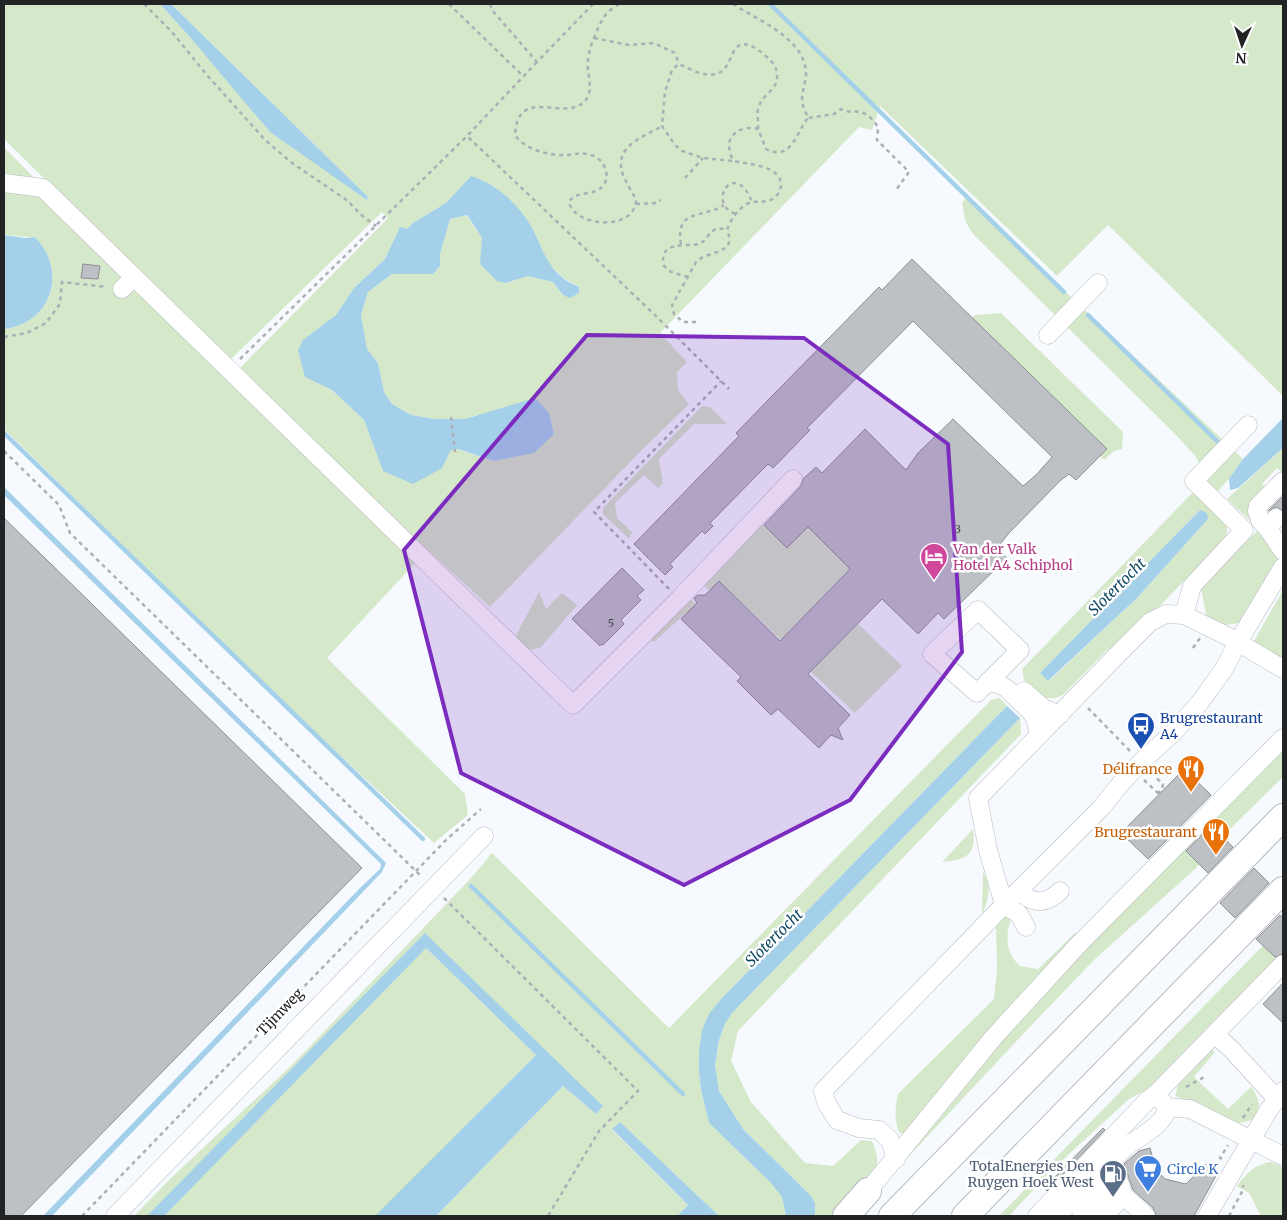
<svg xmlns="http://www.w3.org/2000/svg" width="1287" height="1220" font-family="Merriweather,serif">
	<rect width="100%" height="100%" fill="#f6faff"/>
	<g fill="#d5e9ca" fill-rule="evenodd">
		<path d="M4 4H160L189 36 367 200 368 197 171 4H1283V396L1108 225 1057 276 880 106 872 130 859 127 660 333 687 362 677 372 678 390 689 404 635 457 490 607 361 489 239 369 388 218 382 212 229 361 4 139ZM471 176 532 228 549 264 562 277 579 287 563 295 553 282 528 276 506 283 481 264 482 238 466 215 449 219 440 254V266L433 274H392L368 292 361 315 367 350 378 363 384 393 392 404 411 415 434 419H465L477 415 493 461 457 449 451 450 442 468 383 471 364 420 332 390 303 340 336 315 354 288 385 259 400 228 407 229 413 223 446 203Z"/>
		<path d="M4 147 234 381 416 562 327 658 465 794 468 815 434 843 284 703 4 429V329C52 323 68 271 35 237 24 238 15 235 4 235Z"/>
		<path d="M966 198 1243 459 1229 479 1207 503C1216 512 1233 524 1225 538L1159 607 1116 647 1108 649 1063 695 1056 698H1044L1024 680 1022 669 1196 489 1200 465 1196 457 1177 436 975 236C964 222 965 219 962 203ZM1200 510 1208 519 1137 598 1049 681 1040 673Z"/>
		<polygon points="1001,313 1123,432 1122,449 1114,451 1104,460 1064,423 968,322 975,315"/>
		<polygon points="702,406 710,407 727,424 694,424 659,459 663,484 658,488 644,475 615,503 617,518 632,532 629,539 603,514 603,508"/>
		<polygon points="1283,448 1283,473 1277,468 1262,484 1267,489 1258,499 1278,561 1246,618 1238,623 1226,625 1211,623 1207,619 1201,588 1259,529 1227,499"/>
		<polygon points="763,524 787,548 808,527 850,568 781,640 719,581 709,590 701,584"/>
		<polygon points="1283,590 1283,661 1254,641"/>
		<polygon points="539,592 546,609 562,593 577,605 540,648 527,650 515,637"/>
		<polygon points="690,599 696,604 654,642 649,639"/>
		<polygon points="858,624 902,666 855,713 810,671"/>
		<polygon points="999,698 1003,701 1007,706 722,998 699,1052 699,1072 701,1090 709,1123 770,1182 782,1197 786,1216 719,1216 620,1122 612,1130 688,1205 677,1216 436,1216 563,1086 596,1114 603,1106 426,948 536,1055 376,1216 134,1216 172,1177 294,1063 471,878 492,853 669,1028 991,700"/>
		<path d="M1020 718 1021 734 738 1031 731 1061 751 1102 805 1163 833 1166 861 1140 872 1141C875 1148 878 1157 877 1164 874 1177 848 1205 839 1216H815V1203L811 1196 743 1129 719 1091 715 1065 719 1040 725 1024 732 1013Z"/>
		<polygon points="1283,749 1283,777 1229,830 1220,843 1195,869 1093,961 1026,1031 853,1216 1019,1017"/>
		<path d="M973 829C977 855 966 860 942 862Z"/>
		<path d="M983 872C992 886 989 900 982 914Z"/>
		<path d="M1005 915 1012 916C1005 935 1005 952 1020 966L1038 969 1075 933 1079 935 905 1135 899 1132C894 1119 895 1108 898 1094L994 999 997 968 996 925Z"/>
		<polygon points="1283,925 1283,951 1145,1091 1129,1099 1055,1167 1009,1216 999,1216"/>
		<path d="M1211 1048 1215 1052 1194 1077 1228 1109 1251 1087C1260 1099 1262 1108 1253 1120L1235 1124 1194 1103 1175 1096 1181 1076Z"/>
		<path d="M1271 1162 1283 1167V1216H1261L1249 1193 1237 1186C1246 1174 1255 1164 1271 1162Z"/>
	</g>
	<g fill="#a4d0ea">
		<polygon points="160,4 171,4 368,197 367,200 270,132 189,36"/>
		<path d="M471 176C497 184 519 205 532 228 541 244 546 265 562 277 566 281 573 284 579 287V293L570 298 563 295 553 282 528 276 506 283 497 281 480 264 482 238 467 215 450 219 440 254V266L433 274H392L368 292 361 315 367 349 378 363 384 392 392 404 411 415 434 419H465L535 398 549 413 554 434 534 453 493 461 458 449 451 450 442 468 413 484 383 471 364 420 332 390 305 377 298 350 303 340 336 315 354 288 385 259 400 227 407 229 413 223 446 203Z"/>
		<path d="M4 235 26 238 35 237C68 271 52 323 4 329Z"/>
		<polygon points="1283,418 1283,448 1238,488 1230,490 1229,479 1243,459"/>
		<polygon points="4,487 386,863 382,872 52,1216 43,1216 360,888 380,869 381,864 4,495"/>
		<polygon points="1200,510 1207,513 1208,519 1137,598 1048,681 1040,673"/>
		<polygon points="1007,706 1020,718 732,1013 725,1024 719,1040 715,1065 719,1091 743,1129 811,1196 815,1203 815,1216 786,1216 782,1197 770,1182 709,1123 701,1090 699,1072 699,1052 702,1030 709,1014 722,998"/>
		<polygon points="425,933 603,1106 596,1114 563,1086 436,1216 375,1216 536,1055 426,948 164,1216 147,1216"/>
		<polygon points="620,1122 719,1216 677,1216 688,1205 612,1129"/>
	</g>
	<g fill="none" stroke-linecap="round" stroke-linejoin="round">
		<g stroke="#a4d0ea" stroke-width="4.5">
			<polyline points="770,4 1064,292"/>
			<polyline points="1088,315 1217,441"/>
			<polyline points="4,433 423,839"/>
			<polyline points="471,886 683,1094"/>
		</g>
	</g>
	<g fill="#bdc1c6" stroke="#8c8f94">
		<polygon points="912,259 1107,449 1076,480 1069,474 1061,480 1009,533 997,548 1007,558 944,619 938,613 918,634 882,599 808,674 850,715 838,728 843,740 831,735 819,748 778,709 771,715 737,681 741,677 681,619 697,603 694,598 698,595 705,595 719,581 780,641 850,569 808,527 787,548 764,525 801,486 803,479 816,467 822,473 865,429 906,470 918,453 953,419 1023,486 1036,475 1052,457 913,321 807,428 810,430 773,468 768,464 710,523 713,526 705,534 702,531 670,564 673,567 665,575 634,544 739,436 736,433 773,395 879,287 882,290"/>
		<polygon points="83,264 100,266 98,279 81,278"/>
		<polygon points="1283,496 1283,511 1277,507 1268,511"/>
		<polygon points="4,518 362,868 21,1216 4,1216"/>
		<polygon points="622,568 644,590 637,596 641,600 621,620 624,624 603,645 602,644 600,646 572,619"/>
		<polygon points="1184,769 1211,795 1148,859 1121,833"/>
		<polygon points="1211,826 1233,847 1208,873 1186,851"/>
		<polygon points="1254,868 1269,883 1235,918 1220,903"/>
		<polygon points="1280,915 1283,918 1283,954 1275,957 1256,939"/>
		<polygon points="1283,983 1283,1023 1263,1004"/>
		<polygon points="1103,1128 1105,1130 1047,1191 1044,1188"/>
		<polygon points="1150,1148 1156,1170 1165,1179 1186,1184 1207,1163 1217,1174 1194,1216 1156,1216 1153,1208 1133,1190 1124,1164 1139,1151"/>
	</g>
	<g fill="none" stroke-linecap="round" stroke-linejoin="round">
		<defs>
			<g id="minor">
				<polyline points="4,183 43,188 134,277"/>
				<polyline points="122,289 134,277 573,705 679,599 793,479"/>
				<polyline points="1048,335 1098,283"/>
				<polyline points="1276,518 1268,529 1283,551"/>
				<polyline points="1268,529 1260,520 1257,511 1258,506 1283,481"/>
				<polygon points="978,610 1020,650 977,693 932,654"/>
				<polyline points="1184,615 1192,586 1244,530 1194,481 1248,425"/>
				<polyline points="988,682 998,684 1006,688 1030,711 1035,718 1039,735"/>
				<polyline points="1024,691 1043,708 1060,715"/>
				<path d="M1019 891C1032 904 1046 905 1060 891"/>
				<polyline points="1026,927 1019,914 1004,905 988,850 978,798 1123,649 1150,622 1166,614 1184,615 1227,636 1283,669"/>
				<polyline points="1215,1034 1232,1050 1277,1099"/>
				<polyline points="1159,1098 1167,1107 1190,1109 1283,1156"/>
				<polyline points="1105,1156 1112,1162 1124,1196 1146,1216"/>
				<polyline points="896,1159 890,1140 879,1130 859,1128 837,1120 827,1104 823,1091 1004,905 1101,808 1122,782 1141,762 1174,732 1201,701 1224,669 1238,642 1283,567"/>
				<polyline points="868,1191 993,1038 1078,945 1283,738"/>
				<polyline points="115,1216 484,836"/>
				<polyline points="1037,1216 1148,1100 1156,1094 1283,964"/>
				<path d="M1057 1216 1126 1147C1138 1137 1166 1125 1167 1107"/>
				<polyline points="1081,1216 1118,1180"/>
				<polyline points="1103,1216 1124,1196"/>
				<polyline points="1207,1216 1268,1111 1283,1091"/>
			</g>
			<g id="highway">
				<polyline points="846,1216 868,1191"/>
				<polyline points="892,1216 1283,817"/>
				<polyline points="965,1216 1283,890"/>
			</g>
		</defs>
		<use href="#minor" stroke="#b7babf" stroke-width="19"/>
		<use href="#highway" stroke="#b7babf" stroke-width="28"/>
		<g stroke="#acafb3" stroke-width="2.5" stroke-dasharray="4 4" stroke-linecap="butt">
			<polyline points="144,4 172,32 206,74 265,140 292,163 348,201 360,214 376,226"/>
			<polyline points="449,4 523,76"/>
			<polyline points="490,4 492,10 537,62 593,4"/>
			<path d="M619 4C615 7 610 10 607 13 599 23 589 47 588 60 586 73 595 90 585 101 564 123 518 84 515 135 525 150 550 156 568 155 576 154 583 152 591 155 602 158 610 171 605 183 597 198 576 189 569 202 574 227 635 232 636 200 632 192 627 184 623 175 613 146 642 138 662 126"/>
			<path d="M733 4C757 20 805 38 806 73 806 82 802 91 802 100 802 106 806 112 808 118L834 114 841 109C853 114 851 110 860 112 867 113 876 122 878 128 878 131 877 137 877 140L909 172 896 190"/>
			<polyline points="594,38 629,45 654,43 675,53 679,64"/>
			<polyline points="537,62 467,136 657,317 729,389"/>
			<path d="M758 129C759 121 756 113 759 106 763 94 777 90 777 77 778 69 773 62 767 57 726 22 738 69 716 74 703 77 690 69 679 64L672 70 665 92 662 126 675 145 682 151 703 158 733 161C731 156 729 150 729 145 730 130 747 126 758 129L766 149C792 162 796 132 808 118"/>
			<polyline points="685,178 703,158"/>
			<polyline points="636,204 656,203 661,200"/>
			<path d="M735 214C732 212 727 210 725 206 715 191 738 165 752 202"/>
			<path d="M681 244C675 208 702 219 724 205"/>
			<path d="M688 277 671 272 664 266C658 240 685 247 700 244 712 235 708 227 727 229"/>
			<path d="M696 322H683L674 314 672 305 696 262C707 250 738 255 727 230 730 220 740 205 752 202 760 201 767 203 774 198 778 195 781 190 781 185 781 165 747 164 733 161"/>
			<polyline points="4,337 27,333 46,323 60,304 62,282 107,287"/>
			<polyline points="240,359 467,136"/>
			<polyline points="451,417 455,452"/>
			<polyline points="4,451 59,505 70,533 422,877"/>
			<polyline points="669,589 594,512 721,381"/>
			<polyline points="1193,648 1200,638"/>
			<polyline points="1088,708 1131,752"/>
			<polyline points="1154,772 1154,776 1163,784 1162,790 1158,793 1159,795"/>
			<polyline points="1144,780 1158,793"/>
			<polyline points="444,898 638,1091 599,1131 548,1216"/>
			<polyline points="1186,1087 1206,1076"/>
			<polyline points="1243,1118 1252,1104"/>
			<polyline points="1222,1159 1220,1158 1228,1145"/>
			<polyline points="82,1216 446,840 481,809"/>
			<polyline points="1229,1216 1243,1190 1243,1185"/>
		</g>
		<use href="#minor" stroke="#fff" stroke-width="18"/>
		<use href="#highway" stroke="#fff" stroke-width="26"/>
	</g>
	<path fill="#7b2cbf" fill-opacity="0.2" stroke="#7b2cbf" stroke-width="4" stroke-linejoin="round" d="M587 335 804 338 948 444 962 652 850 800 684 885 461 773 404 550Z"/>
	<defs>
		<symbol id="hotel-pin" viewBox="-11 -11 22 30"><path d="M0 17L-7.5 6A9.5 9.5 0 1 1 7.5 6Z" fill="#d1479c" stroke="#fff"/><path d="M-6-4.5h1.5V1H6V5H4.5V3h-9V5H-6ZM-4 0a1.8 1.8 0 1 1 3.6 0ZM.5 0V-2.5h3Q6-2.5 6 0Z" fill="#fff"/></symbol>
		<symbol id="bus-pin" viewBox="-11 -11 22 30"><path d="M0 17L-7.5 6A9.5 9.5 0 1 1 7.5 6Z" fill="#1a4fb4" stroke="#fff"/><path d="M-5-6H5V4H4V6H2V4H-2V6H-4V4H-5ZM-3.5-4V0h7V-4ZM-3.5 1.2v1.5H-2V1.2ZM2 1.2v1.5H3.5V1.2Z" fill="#fff"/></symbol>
		<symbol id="restaurant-pin" viewBox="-11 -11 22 30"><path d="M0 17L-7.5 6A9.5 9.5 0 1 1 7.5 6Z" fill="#e8710a" stroke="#fff"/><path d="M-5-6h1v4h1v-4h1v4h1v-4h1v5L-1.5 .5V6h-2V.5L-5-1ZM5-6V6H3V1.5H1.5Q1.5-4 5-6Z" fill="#fff"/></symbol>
		<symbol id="supermarket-pin" viewBox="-11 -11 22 30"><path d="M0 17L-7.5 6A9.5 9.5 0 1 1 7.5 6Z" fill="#3f7fe0" stroke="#fff"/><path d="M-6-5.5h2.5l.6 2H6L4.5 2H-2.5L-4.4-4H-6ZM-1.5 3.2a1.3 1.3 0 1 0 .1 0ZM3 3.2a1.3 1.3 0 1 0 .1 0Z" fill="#fff"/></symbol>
		<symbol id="fuel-pin" viewBox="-11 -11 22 30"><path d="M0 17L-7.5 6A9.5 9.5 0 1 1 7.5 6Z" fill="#5c6f8a" stroke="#fff"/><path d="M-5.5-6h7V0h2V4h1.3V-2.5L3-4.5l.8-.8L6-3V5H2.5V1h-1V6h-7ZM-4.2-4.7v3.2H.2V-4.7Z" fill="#fff"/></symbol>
	</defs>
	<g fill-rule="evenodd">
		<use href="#hotel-pin" x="918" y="541" width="32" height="43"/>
		<use href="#bus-pin" x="1125" y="710" width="32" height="43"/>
		<use href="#restaurant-pin" x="1175" y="753" width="32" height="43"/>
		<use href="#restaurant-pin" x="1200" y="816" width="32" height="43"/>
		<use href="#supermarket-pin" x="1132" y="1153" width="32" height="43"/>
		<use href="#fuel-pin" x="1097" y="1158" width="32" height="43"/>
	</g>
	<g text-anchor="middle" stroke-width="5" stroke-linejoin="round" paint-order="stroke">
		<g font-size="11" fill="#494a4d">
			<text x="958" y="533">3</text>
			<text x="611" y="627">5</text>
		</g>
		<g font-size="14" fill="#b23c85" stroke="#fff" text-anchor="start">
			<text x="953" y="554">Van der Valk<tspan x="953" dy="16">Hotel A4 Schiphol</tspan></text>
		</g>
		<g font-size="14" fill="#164399" stroke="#fff" text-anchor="start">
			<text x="1160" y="723">Brugrestaurant<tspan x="1160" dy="16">A4</tspan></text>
		</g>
		<g font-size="14" fill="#c56008" stroke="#fff" text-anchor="end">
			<text x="1172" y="774">Délifrance</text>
			<text x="1197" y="837">Brugrestaurant</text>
		</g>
		<g font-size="14" fill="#222325" stroke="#fff">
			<text transform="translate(280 1012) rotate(-46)" y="5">Tijmweg</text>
		</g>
		<g font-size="14" fill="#4e5e75" stroke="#fff" text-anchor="end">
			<text x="1094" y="1171">TotalEnergies Den<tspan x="1094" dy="16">Ruygen Hoek West</tspan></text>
		</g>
		<g font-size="14" fill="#366cbe" stroke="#fff" text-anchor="start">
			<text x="1167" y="1174">Circle K</text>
		</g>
		<g font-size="15" font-style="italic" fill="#124964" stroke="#fff">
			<text transform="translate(1117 587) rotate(-45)" y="5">Slotertocht</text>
			<text transform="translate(774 938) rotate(-45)" y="5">Slotertocht</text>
		</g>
	</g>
	<rect width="1287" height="1220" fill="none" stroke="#222325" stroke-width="10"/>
	<g transform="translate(1242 45) rotate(183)" stroke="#ffffff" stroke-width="4" paint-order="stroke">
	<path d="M0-4L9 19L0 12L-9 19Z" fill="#222325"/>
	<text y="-8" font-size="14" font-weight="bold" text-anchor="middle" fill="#222325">N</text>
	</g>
</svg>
